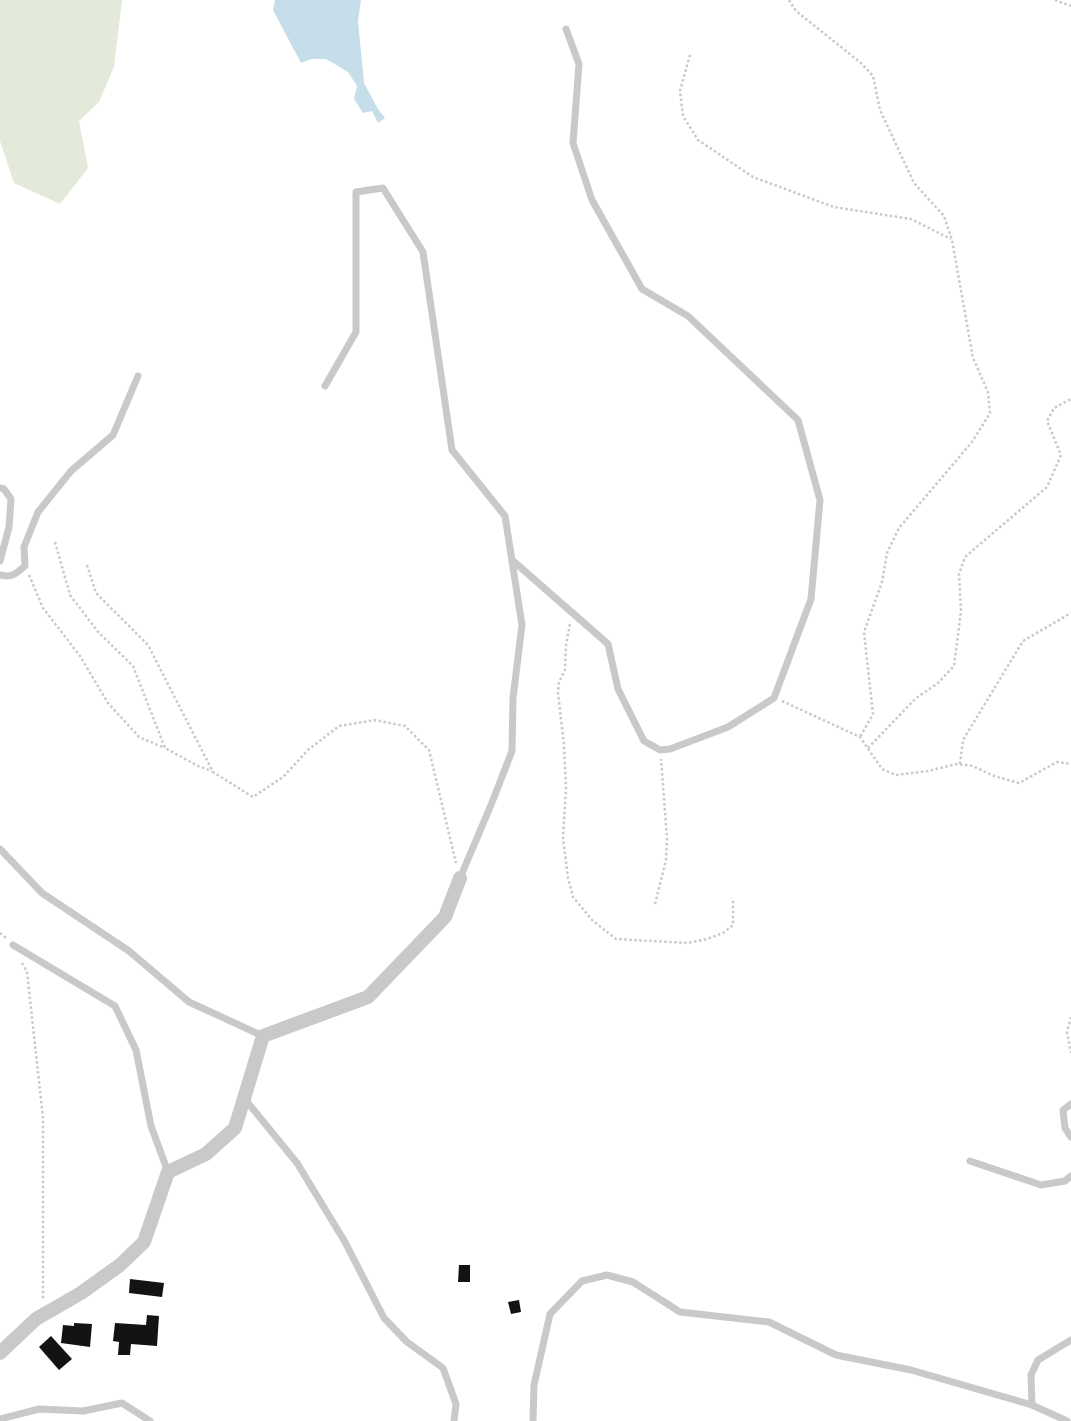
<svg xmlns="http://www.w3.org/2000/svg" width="1071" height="1421" font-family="Signika,sans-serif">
	<rect width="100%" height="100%" fill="#fff"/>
	<polygon fill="#e3eada" points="0,0 122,0 114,67 99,102 79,121 88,168 60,204 14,183 0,141"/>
	<polygon fill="#c6deea" points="275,0 361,0 358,21 364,83 378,109 385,118 378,123 372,111 363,113 354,99 357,86 348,72 326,59 312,59 301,63 273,10"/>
	<g fill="#131313">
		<polygon points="459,1265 470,1265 470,1282 458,1282"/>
		<polygon points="130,1279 164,1283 162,1297 129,1293"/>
		<polygon points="519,1300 521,1312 511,1314 508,1302"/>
		<polygon points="147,1315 159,1316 157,1346 131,1344 130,1355 118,1355 119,1342 113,1341 115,1323 146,1325"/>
		<polygon points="74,1323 92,1324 90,1347 61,1343 63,1325 74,1326"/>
		<polygon points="51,1336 72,1359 59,1370 39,1347"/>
	</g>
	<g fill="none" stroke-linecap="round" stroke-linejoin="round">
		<g stroke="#c9c9c9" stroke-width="2.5" stroke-dasharray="2.5 2.5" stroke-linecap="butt">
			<polyline points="789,0 796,11 861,63 873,76 880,110 914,183 944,216 952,240 973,358 988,392 990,413 972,442 899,528 887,553 882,582 864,632 873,714 860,737"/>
			<polyline points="1055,0 1071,6"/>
			<polyline points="690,55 680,91 683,116 698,140 753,177 834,207 911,219 951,239"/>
			<polyline points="55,542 70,595 99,633 133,666 165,748 198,766 212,771"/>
			<polyline points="87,565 96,593 148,645 213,772 253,797 283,777 308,750 339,726 375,720 405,726 429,750 456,863"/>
			<polyline points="29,575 43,608 80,656 108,703 139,737 165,748"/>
			<polyline points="570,624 566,645 565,670 559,682 558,693 564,745 566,788 563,838 568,878 573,897 593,921 616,939 688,943 707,939 723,933 733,925 733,898"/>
			<polyline points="782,701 860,737 882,769 896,775 928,771 957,764 973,766 994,776 1019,783 1057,762 1071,764"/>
			<polyline points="868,748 916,698 937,684 954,666 961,611 959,574 965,557 1047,487 1061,455 1047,421 1054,408 1071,399"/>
			<polyline points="960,764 963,740 1023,641 1071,613"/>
			<polyline points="655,904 666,860 667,838 661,759"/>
			<polyline points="0,933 6,938"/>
			<polyline points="22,963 27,972 43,1118 43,1301"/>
			<polyline points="1071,1017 1067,1032 1071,1053"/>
		</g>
		<g stroke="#c9c9c9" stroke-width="7">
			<polyline points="325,386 356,332 356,192 383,188 423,252 452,450 505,516 522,625 513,698 512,751 491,805 460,878"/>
			<polyline points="0,488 4,489 11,499 9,527 0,561"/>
			<polyline points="512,560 608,644 618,689 644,741 660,750 670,749 728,727 774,698 811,599 820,500 798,420 688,316 642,289 592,200 573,143 579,64 566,29"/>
			<path d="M0 575C12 578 16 574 25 566L24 547 38 512 71 471 113 435 138 376"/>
			<polyline points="0,849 42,893 129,951 189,1002 263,1036"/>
			<polyline points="13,945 115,1006 136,1050 151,1126 168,1172"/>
			<polyline points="244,1098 297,1163 345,1242 384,1318 407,1342 443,1368 456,1404 454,1421"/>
			<polyline points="1071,1104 1063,1110 1065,1128 1071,1137"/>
			<polyline points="970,1161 1041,1185 1065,1181 1071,1176"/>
			<polyline points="1032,1405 1031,1375 1038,1360 1071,1340"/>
			<polyline points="0,1419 39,1409 83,1411 122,1403 150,1421"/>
			<polyline points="533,1421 534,1385 550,1314 582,1281 607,1275 633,1282 680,1312 769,1322 836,1355 911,1370 1032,1405 1067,1421"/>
		</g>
		<polyline stroke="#c9c9c9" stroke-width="14" points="0,1353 36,1319 81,1293 120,1265 144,1242 168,1172 206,1154 235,1128 263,1036 368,997 445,917 460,878"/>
	</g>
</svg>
